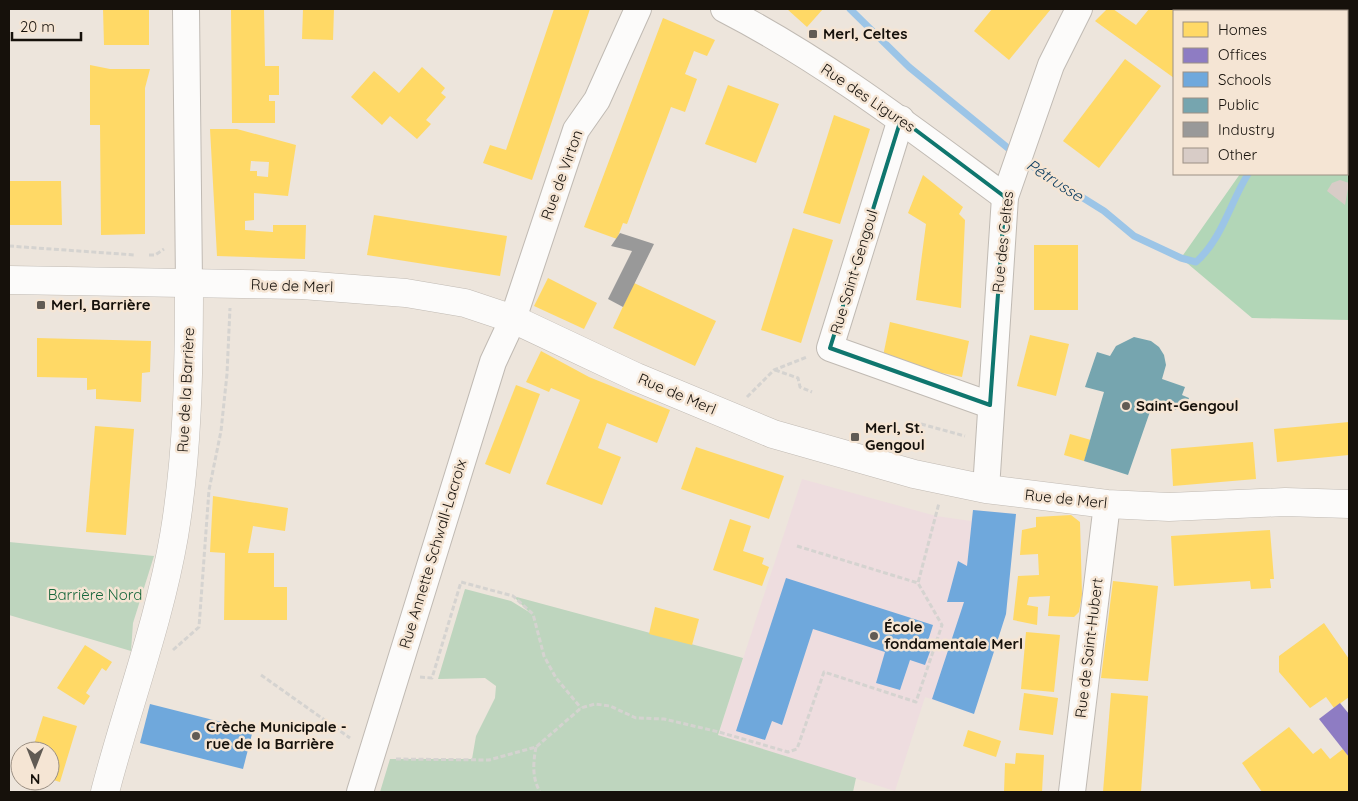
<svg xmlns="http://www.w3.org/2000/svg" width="1358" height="801" font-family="Quicksand,sans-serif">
	<rect width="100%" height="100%" fill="#ede5dc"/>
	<polygon fill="#eedddf" points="802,479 936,516 971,521 973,510 1016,514 1006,614 974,714 925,697 895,791 718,735"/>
	<g fill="#bed5be">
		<polygon points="9,542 154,556 133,623 131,651 9,615"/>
		<polygon points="465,589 511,601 529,612 513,596 743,658 718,735 856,778 853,792 380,792 390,759 472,759 476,736 495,698 496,686 485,678 438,679"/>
	</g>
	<polygon fill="#b2d6b7" points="1349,85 1349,320 1252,318 1181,258 1240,174 1347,174 1347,86"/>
	<g fill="#ffd966" fill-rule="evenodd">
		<polygon points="103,9 149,9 149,45 104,45"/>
		<polygon points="231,9 264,9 265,66 279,66 279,95 269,95 269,101 275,101 275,123 232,123"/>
		<polygon points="303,9 334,9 333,40 302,39"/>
		<polygon points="554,9 590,9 532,180 483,163 490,145 506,150"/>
		<polygon points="787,9 823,9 807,27"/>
		<polygon points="992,9 1051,9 1009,60 974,31"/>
		<polygon points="1107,9 1113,9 1136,25 1149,9 1251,9 1250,11 1174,11 1174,78 1095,21"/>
		<polygon points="663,18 715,40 707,56 694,51 685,74 697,79 685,112 671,107 627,224 623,223 617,239 584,227"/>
		<polygon points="1125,59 1161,86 1099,168 1063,141"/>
		<polygon points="90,65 110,69 150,69 145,88 145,234 101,235 100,125 90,125"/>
		<polygon points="422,67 445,88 441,93 446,97 426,120 431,124 417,139 390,116 382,125 351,97 374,71 399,93"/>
		<polygon points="728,85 779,104 756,163 705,144"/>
		<polygon points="834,115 870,129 840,224 803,213"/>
		<path d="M210 129H237L296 145 288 196 254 193V220L245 221V230L273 232V225H306L305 259 217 256ZM251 161 269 162 268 177 257 176V171H250Z"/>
		<polygon points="923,175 963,207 959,214 965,220 961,308 916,300 926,224 908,213"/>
		<polygon points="9,181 61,181 62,225 9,225"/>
		<polygon points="374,215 507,236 500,276 367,255"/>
		<polygon points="793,228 833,240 801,343 761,330"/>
		<rect x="1034" y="245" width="44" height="65"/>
		<polygon points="548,278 597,303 584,329 534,306"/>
		<polygon points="634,283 716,321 695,366 613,328"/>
		<polygon points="890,322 969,341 962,377 882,361"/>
		<polygon points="1030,335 1069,344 1056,396 1017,386"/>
		<polygon points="37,338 151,341 150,372 142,373 141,402 96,399 96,389 87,390 87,378 37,377"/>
		<polygon points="541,351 589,377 670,410 657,443 607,423 598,448 621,457 602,505 546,484 580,400 551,388 549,392 526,382"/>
		<polygon points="516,385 540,394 510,474 485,464"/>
		<polygon points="1349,422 1349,455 1277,462 1274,429"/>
		<polygon points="95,426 134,429 126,535 86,532"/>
		<polygon points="1070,434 1091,440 1084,461 1064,455"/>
		<polygon points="1253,442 1256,479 1173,486 1171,449"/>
		<polygon points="696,447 784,476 769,519 681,489"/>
		<polygon points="213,496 288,508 285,531 253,526 248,553 274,553 274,587 287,587 287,620 224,620 225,553 210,552"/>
		<polygon points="1071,515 1080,522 1082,595 1079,612 1074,617 1048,616 1050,596 1029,597 1027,605 1038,607 1037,625 1013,620 1018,576 1039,575 1038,554 1020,555 1022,530 1036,527 1036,517"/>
		<polygon points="730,519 751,526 743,551 764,558 762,564 769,567 762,586 713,570"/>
		<polygon points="1270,530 1274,579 1270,579 1271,588 1251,589 1250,581 1174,586 1171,536"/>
		<polygon points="1113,581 1158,586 1148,681 1101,678"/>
		<polygon points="655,607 699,619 692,645 649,634"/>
		<polygon points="1324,623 1349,659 1349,697 1334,708 1326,697 1310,708 1279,672 1279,656"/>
		<polygon points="1026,632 1060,635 1054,692 1021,689"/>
		<polygon points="85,645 112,662 106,671 102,668 86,693 90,696 84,705 57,688"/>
		<polygon points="1024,693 1058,698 1053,735 1019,730"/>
		<polygon points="1111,693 1148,696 1141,792 1103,792"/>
		<polygon points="43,716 77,726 60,782 50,779 50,751 32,751"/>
		<polygon points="1289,727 1313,754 1321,748 1330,759 1343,749 1349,757 1349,792 1262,792 1242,763"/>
		<polygon points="968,730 1001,741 996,757 963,746"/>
		<polygon points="1016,753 1044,755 1042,792 1004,792 1005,763 1015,764"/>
	</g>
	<polygon fill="#8e7cc3" points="1340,703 1349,714 1349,757 1319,719"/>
	<g fill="#6fa8dc">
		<polygon points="973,510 1016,514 1006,614 974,714 932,699 964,602 947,602 958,561 967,566"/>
		<polygon points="786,578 933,625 926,647 931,649 925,665 910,660 900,690 876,683 885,652 813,629 782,725 772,721 765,740 736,731"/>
		<polygon points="150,704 253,730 243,769 140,743"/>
	</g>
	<polygon fill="#76a5af" points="1134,337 1151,341 1159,347 1164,355 1166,365 1162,379 1185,387 1182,395 1189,398 1186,407 1178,404 1176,410 1153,403 1128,475 1084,461 1104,392 1085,387 1097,352 1110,356 1116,346"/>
	<polygon fill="#999" points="620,233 654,244 623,307 608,299 632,251 611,246"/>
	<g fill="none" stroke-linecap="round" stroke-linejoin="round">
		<g stroke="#9cc5e7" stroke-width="7">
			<polyline points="850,9 909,67 1014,153"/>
			<polyline points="1347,98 1349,97"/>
			<path d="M1024 161 1104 211 1134 236 1181 258 1196 262C1222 239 1230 203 1248 174"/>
		</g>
	</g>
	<polygon fill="#d8ccc7" points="1340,180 1349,183 1345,205 1327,191 1332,183"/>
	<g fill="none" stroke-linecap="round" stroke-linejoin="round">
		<defs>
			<g id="minor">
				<polyline points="186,9 189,283"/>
				<path d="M724 9C825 61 914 130 1005 197"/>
				<polyline points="901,119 830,348 990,405"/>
				<polyline points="986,489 1005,197 1051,65 1079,9"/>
				<polyline points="360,792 493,362 513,319 576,130 597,100 638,9"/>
				<polyline points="1072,792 1107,504"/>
			</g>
			<path id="tertiary" d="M105 792C127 707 159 623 174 536 188 452 189 368 189 283"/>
			<polyline id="secondary" points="9,280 302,285 406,293 465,303 513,319 636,377 773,434 914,474 986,489 1107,504 1169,507 1285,502 1349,504"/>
		</defs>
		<use href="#minor" stroke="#c0bab3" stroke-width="28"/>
		<use href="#tertiary" stroke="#c0bab3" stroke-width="29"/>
		<use href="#secondary" stroke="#c0bab3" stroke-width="29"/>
		<g stroke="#d5d3d0" stroke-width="3" stroke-dasharray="5 2.5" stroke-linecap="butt">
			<polyline points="9,246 135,255"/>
			<polyline points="149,255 155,255 164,249"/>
			<polyline points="775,370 798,378 800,387 812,392"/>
			<polyline points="747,397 774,370 807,357"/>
			<polyline points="921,424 965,436"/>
			<polyline points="797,546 918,583 939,503"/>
			<polyline points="173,650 199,627 209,490 221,431 227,374 230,308"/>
			<polyline points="261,675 350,738"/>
			<polyline points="420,677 432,678 461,582 513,596 533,614 544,656 556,678 581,708"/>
			<path d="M536 747C533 763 532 778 540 792"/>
			<polyline points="396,759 489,760 536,747 581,708 595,704 610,706 636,718 664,719 719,732 788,752 797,749 824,672 916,702 942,625 918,583"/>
		</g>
		<use href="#minor" stroke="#fcfbfa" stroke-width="26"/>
		<use href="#tertiary" stroke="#fcfbfa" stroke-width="28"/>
		<use href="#secondary" stroke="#fcfbfa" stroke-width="28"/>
	</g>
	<path fill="none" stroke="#0f766e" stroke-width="4" stroke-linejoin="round" d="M901 119 1005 197 990 405 830 348Z"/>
	<g fill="#615b54" stroke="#f5e5d4" stroke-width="2">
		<rect x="808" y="29" width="10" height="10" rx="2.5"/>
		<rect x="36" y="300" width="10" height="10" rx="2.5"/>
		<circle cx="1126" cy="406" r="5"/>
		<rect x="850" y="432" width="10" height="10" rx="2.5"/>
		<circle cx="874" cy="636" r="5"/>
		<circle cx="196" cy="736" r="5"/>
	</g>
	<g text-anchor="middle" stroke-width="5" stroke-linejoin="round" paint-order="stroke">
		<g font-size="15" font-weight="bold" fill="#16110b" stroke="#f5e5d4" text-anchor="start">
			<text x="823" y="39">Merl, Celtes</text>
			<text x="51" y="310">Merl, Barrière</text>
			<text x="1136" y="411">Saint-Gengoul</text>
			<text x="865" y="433">Merl, St.<tspan x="865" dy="17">Gengoul</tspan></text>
			<text x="884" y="632">École<tspan x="884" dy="17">fondamentale Merl</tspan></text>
			<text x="206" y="732">Crèche Municipale -<tspan x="206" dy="17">rue de la Barrière</tspan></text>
		</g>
		<g font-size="15" fill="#16110b" stroke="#f5e5d4">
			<text transform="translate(868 98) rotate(34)" y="5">Rue des Ligures</text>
			<text transform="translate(562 175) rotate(-70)" y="5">Rue de Virton</text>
			<text transform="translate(1003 242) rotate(-84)" y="5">Rue des Celtes</text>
			<text transform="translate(854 272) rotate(-73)" y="5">Rue Saint-Gengoul</text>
			<text transform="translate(292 286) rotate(2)" y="5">Rue de Merl</text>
			<text transform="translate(186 390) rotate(-87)" y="5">Rue de la Barrière</text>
			<text transform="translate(677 394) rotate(23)" y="5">Rue de Merl</text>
			<text transform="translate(1066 499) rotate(6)" y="5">Rue de Merl</text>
			<text transform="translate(433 554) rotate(-73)" y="5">Rue Annette Schwall-Lacroix</text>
			<text transform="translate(1089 648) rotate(-83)" y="5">Rue de Saint-Hubert</text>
		</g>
		<g font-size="15" fill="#19683c" stroke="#f5e5d4">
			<text x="95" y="600">Barrière Nord</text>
		</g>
		<g font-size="16" font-style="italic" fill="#124163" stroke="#f5e5d4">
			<text transform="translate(1055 180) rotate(33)" y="6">Pétrusse</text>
		</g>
	</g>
	<rect width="1358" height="801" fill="none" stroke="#16110b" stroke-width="20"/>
	<rect x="1173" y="10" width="175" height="165" fill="#f5e5d4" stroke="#9c9084"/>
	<rect x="1183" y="22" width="25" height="15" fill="#ffd966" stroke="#9c9084"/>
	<text x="1218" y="35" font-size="15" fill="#16110b">Homes</text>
	<rect x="1183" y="48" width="25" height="15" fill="#8e7cc3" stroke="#9c9084"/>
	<text x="1218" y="60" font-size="15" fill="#16110b">Offices</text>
	<rect x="1183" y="72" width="25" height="15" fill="#6fa8dc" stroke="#9c9084"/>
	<text x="1218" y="85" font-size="15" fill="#16110b">Schools</text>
	<rect x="1183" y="98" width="25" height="15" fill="#76a5af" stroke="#9c9084"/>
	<text x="1218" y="110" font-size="15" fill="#16110b">Public</text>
	<rect x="1183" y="122" width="25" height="15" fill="#999999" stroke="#9c9084"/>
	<text x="1218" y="135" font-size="15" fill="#16110b">Industry</text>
	<rect x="1183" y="148" width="25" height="15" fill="#d8ccc7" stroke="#9c9084"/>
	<text x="1218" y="160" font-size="15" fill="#16110b">Other</text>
	<g transform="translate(35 766) rotate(180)"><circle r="24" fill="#f5e5d4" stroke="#9c9084"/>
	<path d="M0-4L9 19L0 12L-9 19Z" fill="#615b54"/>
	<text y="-8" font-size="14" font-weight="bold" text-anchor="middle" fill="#16110b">N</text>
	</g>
	<path d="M12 32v8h69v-8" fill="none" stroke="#16110b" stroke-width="2.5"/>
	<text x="20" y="32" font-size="15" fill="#16110b" stroke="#f5e5d4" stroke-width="4" paint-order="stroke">20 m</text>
</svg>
